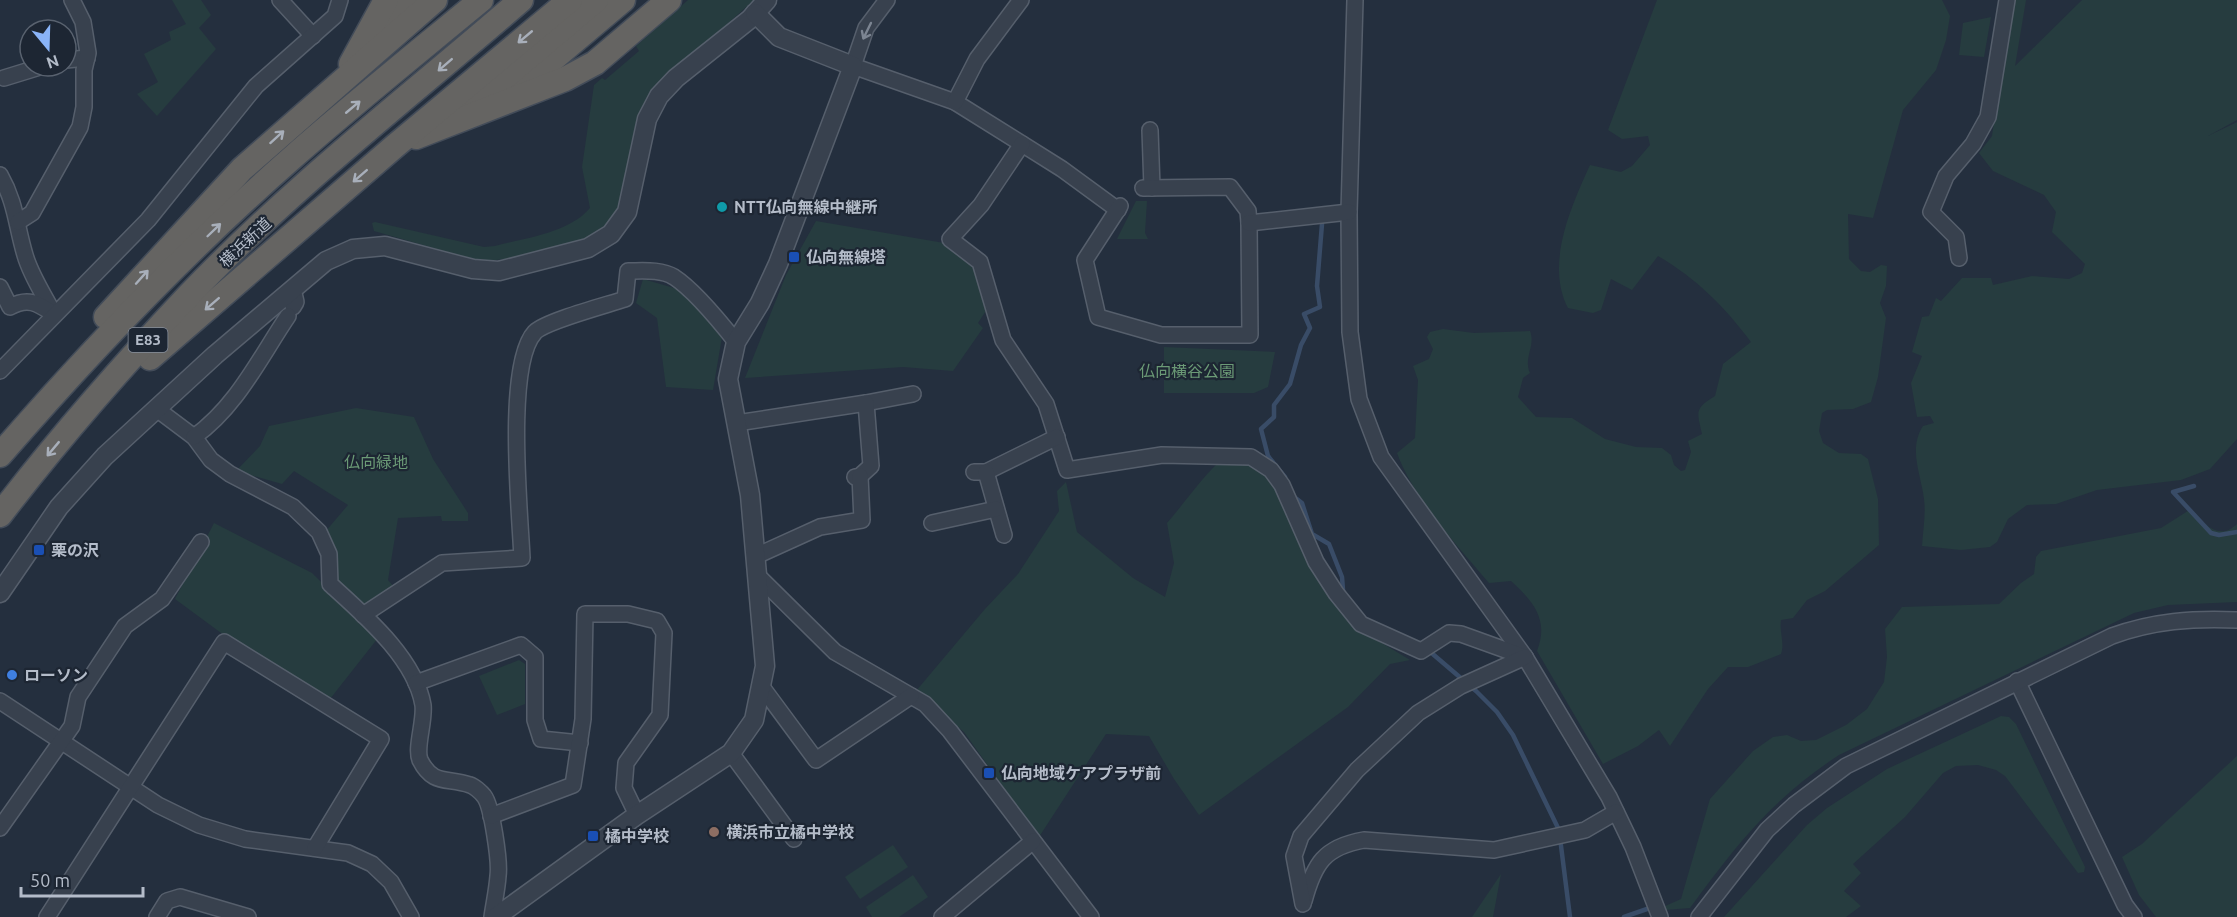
<svg xmlns="http://www.w3.org/2000/svg" width="2237" height="917" font-family="Ubuntu,'Noto Sans JP',sans-serif">
	<rect width="100%" height="100%" fill="#242f3e"/>
	<g fill="#263c3f">
		<polygon points="172,0 201,0 211,15 199,28 216,49 157,116 137,94 158,82 144,54 171,40 169,32 186,24"/>
		<path d="M688 0H754L724 27 721 34 673 69 654 90 619 208C613 217 607 226 598 232 574 249 504 263 475 260L374 231 372 223 375 222 484 247 495 246C525 238 569 233 590 208L582 167 594 85 602 78 605 80 639 51 636 46Z"/>
		<path d="M1657 0H1942L1950 16 1946 40 1936 70 1903 110 1873 218 1848 214 1849 259 1861 271 1870 272 1881 265 1887 266 1886 286 1880 303 1886 318 1878 377 1871 402 1853 409 1827 410 1822 413 1819 431 1823 443 1839 453 1861 454 1868 459 1878 499 1879 545 1825 591 1807 600 1793 618 1781 620C1779 632 1785 643 1781 654L1748 667H1728L1708 689 1670 746 1659 730 1638 746 1603 764 1537 651C1549 620 1534 602 1511 581L1489 583C1456 544 1415 501 1397 453L1415 438 1418 380 1413 366 1429 359 1433 349 1427 337 1430 332 1443 329 1474 333 1530 331C1536 346 1523 358 1530 373L1523 378 1518 397 1536 417 1572 418 1605 439 1636 447 1662 448 1671 455 1674 465 1681 471 1685 470 1691 452 1688 441 1702 434C1697 411 1694 409 1715 396L1723 364 1751 342C1724 306 1697 279 1658 256L1632 290 1611 279 1601 310 1593 313 1568 308C1545 264 1571 207 1590 165L1621 172 1632 166 1650 145 1648 136 1622 139 1608 130Z"/>
		<path d="M2011 0H2026L2015 66 2082 0H2237V120L2208 136 2237 122V439L2210 469 2181 480 2097 490 2056 504 2027 505 2008 519 1997 542 1990 547 1961 550 1922 546C1923 530 1926 514 1924 499 1921 474 1908 449 1923 426L1934 423 1930 416 1917 417 1911 383 1922 356 1912 352 1922 317 1929 316 1936 298 1941 301 1962 278H1991L1993 285 2032 276 2069 279 2082 273 2085 264 2052 232 2056 212 2044 195 1993 171 1979 153 1992 136Z"/>
		<polygon points="1991,17 1984,57 1959,55 1963,23"/>
		<polygon points="1136,201 1147,201 1145,233 1148,239 1117,239"/>
		<polygon points="816,221 950,244 977,265 989,306 978,323 983,328 953,371 903,367 745,378 786,275"/>
		<polygon points="643,279 681,290 722,337 713,390 666,387 657,318 636,303"/>
		<polygon points="1164,347 1275,352 1268,387 1254,393 1164,393"/>
		<polygon points="356,408 414,417 433,459 468,513 468,521 442,521 441,516 398,518 388,580 394,587 366,610 337,582 325,532 348,505 294,471 282,484 236,471 260,446 269,426"/>
		<path d="M1227 455 1255 461 1298 513 1317 545 1354 626 1410 660 1390 664 1348 707 1199 815 1174 779 1149 736 1106 734 1039 837 964 732 916 691 985 609 1018 574 1059 511 1057 491 1066 482 1077 532 1133 578 1165 597 1174 563 1167 523C1188 499 1202 476 1227 455Z"/>
		<path d="M2191 509C2204 523 2218 542 2237 524V602L2168 605 2134 613 1839 755C1773 798 1736 845 1690 908L1665 910 1663 907 1681 899 1710 799 1753 751 1773 737 1787 735 1801 741 1816 740 1846 725 1867 709 1884 682 1887 657 1885 629 1902 607 1999 604 2021 583 2034 574 2036 557 2041 551 2161 528Z"/>
		<polygon points="214,523 312,573 378,638 330,699 232,641 175,599"/>
		<polygon points="519,660 525,664 525,704 497,715 479,676"/>
		<polygon points="2001,716 2009,717 2016,724 2085,867 2084,872 2078,873 2005,776 1996,770 1978,765 1956,766 1943,773 1905,817 1853,864 1861,873 1844,891 1861,906 1846,917 1724,917 1807,825 1827,808 1887,769"/>
		<polygon points="2237,756 2237,917 2156,917 2139,895 2122,857 2142,844"/>
		<polygon points="893,845 908,867 860,899 845,877"/>
		<polygon points="1501,874 1493,917 1472,917"/>
		<polygon points="913,875 928,897 899,917 872,917 866,907"/>
	</g>
	<g fill="none" stroke-linecap="round" stroke-linejoin="round">
		<g stroke="#394c67" stroke-width="4.5">
			<polyline points="1285,477 1268,456 1261,429 1274,417 1274,405 1290,384 1301,345 1310,328 1304,314 1320,307 1317,286 1322,224"/>
			<polyline points="2194,486 2173,492 2211,533 2219,535 2237,532"/>
			<polyline points="1293,496 1302,503 1312,534 1329,544 1342,577 1343,590"/>
			<polyline points="1428,650 1476,691 1497,712 1513,735 1559,830 1570,917"/>
			<polyline points="1624,917 1647,909"/>
		</g>
		<defs>
			<g id="minor">
				<polyline points="280,0 313,36"/>
				<polyline points="887,0 866,28 853,66 955,102 1062,169 1118,210"/>
				<polyline points="1355,0 1349,212 1350,332 1359,399 1381,457 1525,657 1609,797 1633,847 1660,917"/>
				<polyline points="66,60 87,58"/>
				<polyline points="4,78 43,66"/>
				<polyline points="955,102 977,59 1021,0"/>
				<polyline points="1150,130 1152,188"/>
				<polyline points="1022,144 981,205 950,239 980,262 1003,340 1046,404 1067,470 1162,455 1251,457 1271,470 1282,485 1316,562 1336,593 1361,624 1421,651 1449,633 1461,634 1525,657"/>
				<path d="M0 175C16 203 16 225 25 255 31 276 44 295 54 314"/>
				<polyline points="1120,206 1085,260 1098,317 1161,335 1250,335 1249,223 1248,211 1230,187 1143,188"/>
				<polyline points="18,222 32,213 80,127 84,107 84,70 88,53 83,22 72,0"/>
				<polyline points="1249,223 1349,212"/>
				<polyline points="1959,258 1956,237 1931,212 1946,176 1973,144 1988,117 2007,0"/>
				<path d="M0 287 10 307C28 297 37 303 54 314"/>
				<polyline points="293,289 296,302 293,307"/>
				<polyline points="0,371 148,220 256,86 335,16 340,0"/>
				<polyline points="866,403 913,394"/>
				<path d="M158 410 194 437 211 460 230 474 293 507 319 532 329 554 330 584C364 615 415 658 423 705 425 721 415 748 420 760 433 786 447 777 470 785 474 786 481 792 484 796 492 806 500 862 498 876 497 890 494 903 492 917"/>
				<polyline points="737,423 866,403 871,466 860,476 855,477"/>
				<path d="M194 437C237 406 259 359 288 316"/>
				<polyline points="974,472 986,472 1057,437"/>
				<polyline points="986,472 1004,535"/>
				<polyline points="932,523 996,509"/>
				<polyline points="756,556 820,527 862,520 860,476"/>
				<polyline points="758,576 835,652 925,704 950,731 1091,917"/>
				<path d="M363 615 442 563 522 558C520 512 505 364 535 332 546 321 607 305 625 299L628 271C642 271 661 269 674 277 694 290 721 323 736 342"/>
				<polyline points="2017,681 2125,905 2134,917"/>
				<polyline points="416,683 521,645 535,657 535,720 541,739 580,743"/>
				<polyline points="762,687 816,760 911,696"/>
				<polyline points="0,701 158,805 199,825 245,839 348,853 372,864 391,882 411,917"/>
				<polyline points="731,753 794,839"/>
				<polyline points="491,816 573,785 583,719 585,614 628,614 657,621 664,633 660,715 626,763 624,788 637,815"/>
				<polyline points="0,828 72,726 78,697 125,626 162,599 201,542"/>
				<path d="M1304 901C1314 864 1324 847 1364 840L1494 850 1585 830 1616 812"/>
				<polyline points="1303,904 1294,856 1301,836 1357,770 1418,713 1461,686 1525,657"/>
				<polyline points="47,917 224,642 381,739 315,848"/>
				<polyline points="157,917 167,901 180,897 248,917"/>
				<polyline points="942,917 1033,841"/>
				<path d="M1699 917 1767 830 1794 805 1846 766 2112 636C2153 621 2193 618 2237 620"/>
			</g>
			<g id="tertiary">
				<polyline points="0,593 59,507 105,456 215,355 326,261 353,249 385,246 473,269 499,271 588,248 611,234 627,212 647,119 659,96 676,78 750,19 767,0"/>
				<polyline points="496,917 637,815 731,753 754,720 765,666 750,495 728,379 736,342 760,303 778,264 853,66 779,37 755,13"/>
			</g>
			<g id="trunk">
				<polyline points="378,25 408,0"/>
				<polyline points="351,64 386,0"/>
				<polyline points="515,91 623,0"/>
				<polyline points="467,109 596,0"/>
				<polyline points="416,137 565,79 595,63 669,0"/>
				<polyline points="106,317 242,169 435,0"/>
				<polyline points="150,358 395,146 570,0"/>
				<path d="M0 455C91 350 188 249 293 157 354 103 418 52 481 0"/>
				<path d="M0 515C59 438 123 365 189 295 291 188 410 96 521 0"/>
			</g>
		</defs>
		<use href="#minor" stroke="#565f6c" stroke-width="18"/>
		<use href="#tertiary" stroke="#565f6c" stroke-width="21"/>
		<use href="#trunk" stroke="#434c59" stroke-width="27"/>
		<use href="#minor" stroke="#38414e" stroke-width="15"/>
		<use href="#tertiary" stroke="#38414e" stroke-width="18"/>
		<use href="#trunk" stroke="#656462" stroke-width="24"/>
	</g>
	<defs><path id="oneway-shaft" d="M-6 0H5M1.5-3L5.5 0L1.5 3" fill="none" stroke-width="1.6" stroke-linecap="round" stroke-linejoin="round" transform="scale(1.5)"/></defs>
	<use stroke="#7c8592" href="#oneway-shaft" transform="translate(867 31) rotate(116)"/>
	<g stroke="#a8afba">
		<use href="#oneway-shaft" transform="translate(525 37) rotate(140)"/>
		<use href="#oneway-shaft" transform="translate(445 65) rotate(139)"/>
		<use href="#oneway-shaft" transform="translate(353 107) rotate(-40)"/>
		<use href="#oneway-shaft" transform="translate(277 137) rotate(-42)"/>
		<use href="#oneway-shaft" transform="translate(360 176) rotate(139)"/>
		<use href="#oneway-shaft" transform="translate(214 230) rotate(-44)"/>
		<use href="#oneway-shaft" transform="translate(142 277) rotate(-48)"/>
		<use href="#oneway-shaft" transform="translate(212 304) rotate(139)"/>
		<use href="#oneway-shaft" transform="translate(53 449) rotate(130)"/>
	</g>
	<circle fill="#0f9aa8" stroke="#1d2633" stroke-width="2" cx="722" cy="207" r="6"/>
	<g fill="#1a4fb4" stroke="#1d2633" stroke-width="2">
		<rect x="788" y="251" width="12" height="12" rx="3"/>
		<rect x="33" y="544" width="12" height="12" rx="3"/>
		<rect x="983" y="767" width="12" height="12" rx="3"/>
		<rect x="587" y="830" width="12" height="12" rx="3"/>
	</g>
	<circle fill="#3f7fe0" stroke="#1d2633" stroke-width="2" cx="12" cy="675" r="6"/>
	<circle fill="#8d6e63" stroke="#1d2633" stroke-width="2" cx="714" cy="832" r="6"/>
	<g text-anchor="middle" stroke-width="4.5" stroke-linejoin="round" paint-order="stroke">
		<rect fill="#1d2633" stroke="#878f9c" stroke-width="1.5" x="128.5" y="328" width="39" height="24" rx="4.5"/>
		<g font-size="15" font-weight="bold" fill="#b4bcc9">
			<text x="148" y="345">E83</text>
		</g>
		<g font-size="16" font-weight="bold" fill="#b4bcc9" stroke="#1d2633" text-anchor="start">
			<text x="734" y="213">NTT仏向無線中継所</text>
			<text x="806" y="263">仏向無線塔</text>
			<text x="51" y="556">栗の沢</text>
			<text x="24" y="681">ローソン</text>
			<text x="1001" y="779">仏向地域ケアプラザ前</text>
			<text x="726" y="838">横浜市立橘中学校</text>
			<text x="605" y="842">橘中学校</text>
		</g>
		<g font-size="16" fill="#b4bcc9" stroke="#1d2633">
			<text transform="translate(245 242) rotate(-43)" y="6">横浜新道</text>
		</g>
		<g font-size="16" fill="#6b9a76" stroke="#1d2633">
			<text x="1187" y="377">仏向横谷公園</text>
			<text x="376" y="468">仏向緑地</text>
		</g>
	</g>
	<g transform="translate(48 48) rotate(161)"><circle r="28" fill="#1d2633" stroke="#59626f" stroke-width="1.5"/>
	<path d="M0-4.5L10 22L0 15L-10 22Z" fill="#8ab4f8"/>
	<text y="-9" font-size="16" font-weight="bold" text-anchor="middle" fill="#b4bcc9">N</text>
	</g>
	<path d="M21 887v9h122v-9" fill="none" stroke="#b4bcc9" stroke-width="3"/>
	<text x="30" y="887" font-size="18" fill="#b4bcc9" stroke="#1d2633" stroke-width="4.5" paint-order="stroke">50 m</text>
</svg>
